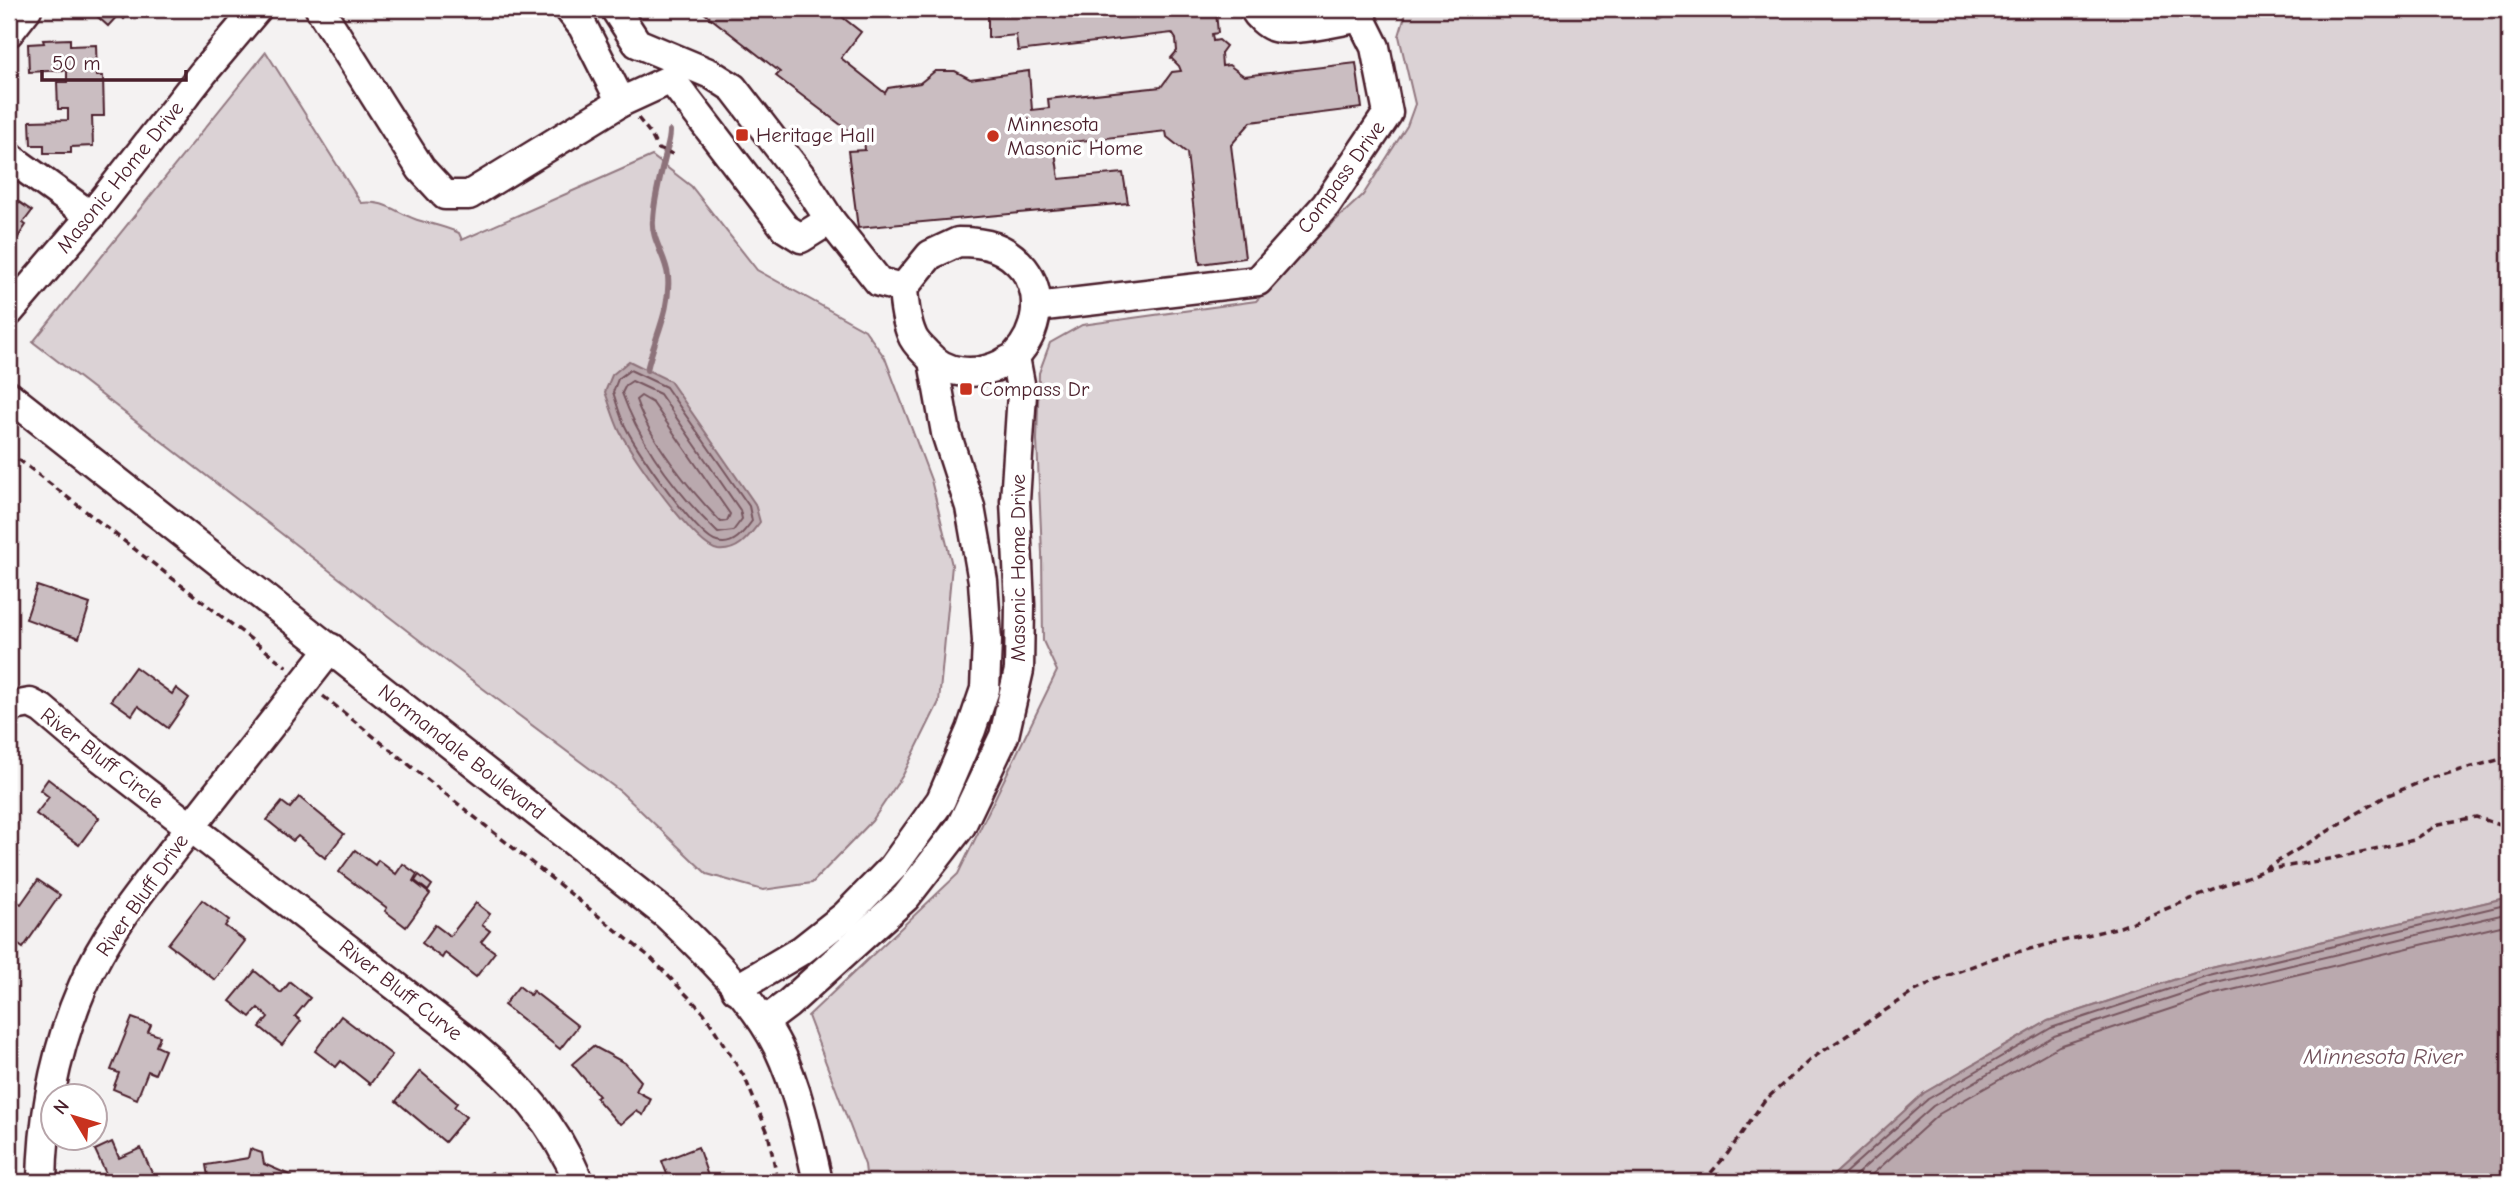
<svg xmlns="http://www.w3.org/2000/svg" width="2518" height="1191" font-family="'Comic Neue',sans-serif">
	<rect width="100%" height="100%" fill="#f4f2f2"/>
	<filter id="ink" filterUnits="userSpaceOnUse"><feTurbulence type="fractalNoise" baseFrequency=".0143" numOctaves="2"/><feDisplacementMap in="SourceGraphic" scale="14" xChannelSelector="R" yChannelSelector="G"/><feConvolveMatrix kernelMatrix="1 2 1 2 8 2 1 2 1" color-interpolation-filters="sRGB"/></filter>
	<g filter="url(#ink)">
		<g fill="#dbd2d5" stroke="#927880" stroke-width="2">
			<polygon points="1403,9 1638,9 1658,20 1675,9 2509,9 2509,897 2207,969 2048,1021 1924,1093 1826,1182 867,1182 865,1165 808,1016 958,874 1057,671 1043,641 1042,553 1037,440 1039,373 1050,343 1082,325 1256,301 1313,241 1363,195 1407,126 1415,104 1399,36 1405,16"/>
			<path d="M266 52 361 203C385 199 399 215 421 221 435 225 446 227 459 233L462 240 652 156 691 186 757 270 865 330 885 358 931 480 952 565 939 702 903 775 872 821 812 883 763 890 707 874 621 792 453 666 33 342Z"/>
		</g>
		<g fill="#baa9ae" stroke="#8d727a" stroke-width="2">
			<path d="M629 361 670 381 755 504 760 522C749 536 739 552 718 550 695 547 632 455 620 432 614 420 610 405 605 392L612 375Z"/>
			<polygon points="2509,897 2509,1182 1826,1182 1924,1093 2048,1021 2207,969"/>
		</g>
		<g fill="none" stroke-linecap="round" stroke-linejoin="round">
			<g stroke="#77565f" stroke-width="2">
				<path d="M630 370 666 387 749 506 752 521C744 532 733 547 717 542 698 538 636 449 626 428 620 417 617 404 613 392L618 379Z"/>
				<path d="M632 381 660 394 740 510 742 519 733 531 718 533C678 494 641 446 622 393L626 385Z"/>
				<path d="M641 396 653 403 730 514 727 521 721 522C690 490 651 442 636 400Z"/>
				<polyline points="1835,1182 1928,1099 2051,1028 2209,976 2509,904"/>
				<polyline points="1848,1182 1933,1106 2054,1036 2212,984 2509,913"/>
				<polyline points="1864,1182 1939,1114 2059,1046 2215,994 2509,924"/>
			</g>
			<path stroke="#8d727a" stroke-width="6" d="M647 370C654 338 671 310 668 276 666 256 651 240 653 220 654 198 660 178 665 157 667 148 670 140 670 131"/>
		</g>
		<g fill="#cabdc1" stroke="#4a1f2b" stroke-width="2">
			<polygon points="89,9 134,9 124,19 119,14 108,26"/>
			<polygon points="699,9 832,9 861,32 841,58 885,93 888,88 920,83 935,71 955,71 970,79 1029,71 1032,110 1049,108 1048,99 1161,87 1172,72 1181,71 1179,66 1171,58 1177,51 1176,39 1172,33 1018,51 1016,35 988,38 988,9 1221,9 1222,11 1216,12 1218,33 1212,34 1213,41 1219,40 1226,46 1221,53 1222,66 1229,65 1244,76 1356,63 1362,108 1251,122 1231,145 1245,258 1200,264 1187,153 1167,137 1166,131 1054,144 1059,179 1123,173 1128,203 858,228 848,151 865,150 864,138 855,131 853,134 776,76 780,72"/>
			<polygon points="70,39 70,46 96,45 97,76 103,76 104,116 92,116 93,146 71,147 71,153 44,153 44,145 31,145 30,121 68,120 68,109 58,109 57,82 67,82 67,70 29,72 28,44 44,43 43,40"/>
			<polygon points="9,195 32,211 23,223 26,225 11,248 9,246"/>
			<polygon points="37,586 90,604 79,638 26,619"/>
			<polygon points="135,667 172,694 176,688 189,698 168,728 138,706 132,715 111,700"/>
			<polygon points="48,779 99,818 79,845 36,814 49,797 40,790"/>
			<polygon points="299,797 344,834 325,858 298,836 293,841 267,820 282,802 290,808"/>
			<polygon points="355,850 375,865 378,860 396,874 403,864 417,874 413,881 430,894 406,927 385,911 387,908 339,872"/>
			<polygon points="419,875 432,885 428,891 415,881"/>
			<polygon points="38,880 60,895 23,948 9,938 9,896 21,904"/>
			<polygon points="202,900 229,920 225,926 245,941 215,980 168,944"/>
			<polygon points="476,903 490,914 482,925 490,931 481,942 495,952 476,977 445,953 442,958 422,943 435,925 450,936"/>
			<polygon points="255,971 281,993 290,982 310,998 295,1016 301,1021 282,1045 260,1027 268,1017 258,1008 250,1017 230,1001"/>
			<polygon points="519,986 530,995 533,991 578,1026 560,1049 504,1005"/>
			<polygon points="341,1016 392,1055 370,1084 341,1061 336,1067 315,1051"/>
			<polygon points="132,1018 151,1025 148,1032 160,1036 156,1046 165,1050 155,1074 148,1071 137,1099 113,1089 119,1073 111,1070"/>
			<polygon points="593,1046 625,1063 641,1081 636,1091 651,1099 643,1115 636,1111 621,1124 616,1121 596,1098 599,1096 572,1064"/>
			<polygon points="420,1071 457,1103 454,1107 466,1117 445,1142 396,1101"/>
			<polygon points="112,1142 119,1158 141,1148 156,1182 121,1182 118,1176 109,1180 95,1150"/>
			<polygon points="698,1147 710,1182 670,1182 662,1161"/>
			<polygon points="250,1149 262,1153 264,1164 292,1176 289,1182 209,1182 206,1165 248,1158"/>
			<polygon points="492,1172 498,1182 473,1182"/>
		</g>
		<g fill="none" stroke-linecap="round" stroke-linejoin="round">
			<defs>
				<g id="minor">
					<polyline points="320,9 421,169 445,195 469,195 621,102 671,79 785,228 801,238 830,220"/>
					<polyline points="569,9 583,27 621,102"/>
					<polyline points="615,9 637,43 711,74 733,88 804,180 830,220 879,282 903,288"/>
					<path d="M1254 9C1258 16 1266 24 1274 27 1291 33 1342 20 1362 17"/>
					<polyline points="9,32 27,9"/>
					<polyline points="9,157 91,216"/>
					<path d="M958 242C986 242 1005 246 1024 269 1044 295 1038 332 1015 356 1012 359 1006 361 1002 364 975 377 945 375 925 352 920 347 914 341 912 335 906 321 904 304 903 288L930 255Z"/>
					<polyline points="1036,307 1258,281 1326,205 1388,113 1375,47 1356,9"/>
					<polyline points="9,312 91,216 203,73 257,9"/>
					<path d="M9 396 667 915C706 952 754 999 778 1047 798 1089 808 1137 818 1182"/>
					<path d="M9 707 30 703 42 709 82 743 468 1042C518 1084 554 1122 579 1182"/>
					<polyline points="736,989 802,950 845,916 893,867 941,800 971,730 985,689 987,641 983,581 970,507 946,433 933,361"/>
					<polyline points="764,1022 788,1004 906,897 961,826 1004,736 1019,670 1020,605 1015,501 1022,394 1015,357"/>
					<path d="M42 1182C43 1114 56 1048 83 986 107 929 149 881 187 832 235 771 283 709 331 648"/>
				</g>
			</defs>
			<use href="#minor" stroke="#4a1f2b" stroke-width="33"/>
			<g stroke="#4a1f2b" stroke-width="3.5" stroke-dasharray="7 5" stroke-linecap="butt">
				<polyline points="638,118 650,133 658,149 673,154"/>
				<polyline points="9,452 287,667"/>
				<polyline points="323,696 651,958 704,1013 745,1078 768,1133 778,1182"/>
				<polyline points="2265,870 2335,858 2414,840 2439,824 2476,817 2509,828"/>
				<polyline points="1703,1182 1728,1153 1764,1101 1811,1059 1915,991 1946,976 1997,957 2120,927 2262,871 2386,796 2431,778 2509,757"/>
			</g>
			<use href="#minor" stroke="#fff" stroke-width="28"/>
		</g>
	</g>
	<g fill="#c8321e" stroke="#fff" stroke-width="2.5">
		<rect x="735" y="128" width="14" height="14" rx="3.5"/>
		<circle cx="993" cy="136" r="7"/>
		<rect x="959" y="382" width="14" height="14" rx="3.5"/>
	</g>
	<g text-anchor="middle" stroke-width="7" stroke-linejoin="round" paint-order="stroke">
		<g font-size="21" fill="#4a1f2b" stroke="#fff" text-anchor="start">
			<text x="1007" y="131">Minnesota<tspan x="1007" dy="24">Masonic Home</tspan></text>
			<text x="756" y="142">Heritage Hall</text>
			<text x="980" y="396">Compass Dr</text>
		</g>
		<g font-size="21" fill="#4a1f2b" stroke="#fff">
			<text transform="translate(120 177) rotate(-51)" y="7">Masonic Home Drive</text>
			<text transform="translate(1341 177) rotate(-54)" y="7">Compass Drive</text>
			<text transform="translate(1018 568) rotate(-90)" y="7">Masonic Home Drive</text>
			<text transform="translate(462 752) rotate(38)" y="7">Normandale Boulevard</text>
			<text transform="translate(102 758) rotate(38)" y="7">River Bluff Circle</text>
			<text transform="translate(142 895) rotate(-55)" y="7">River Bluff Drive</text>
			<text transform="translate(401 990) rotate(38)" y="7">River Bluff Curve</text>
		</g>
		<g font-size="23" font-style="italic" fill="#714f59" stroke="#fff">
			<text x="2383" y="1064">Minnesota River</text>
		</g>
	</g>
	<rect width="2518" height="1191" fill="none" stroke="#fff" stroke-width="35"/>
	<rect x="18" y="18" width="2483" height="1156" fill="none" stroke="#4a1f2b" stroke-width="2.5" filter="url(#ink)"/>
	<g transform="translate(74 1117) rotate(308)"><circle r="33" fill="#ffffff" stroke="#b7a5aa" stroke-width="2"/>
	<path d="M0-5L12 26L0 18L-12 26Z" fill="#c8321e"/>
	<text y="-10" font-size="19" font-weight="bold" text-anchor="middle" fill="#4a1f2b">N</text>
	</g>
	<path d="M42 70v10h144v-10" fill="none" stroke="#4a1f2b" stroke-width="3.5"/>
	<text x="52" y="70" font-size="21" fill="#4a1f2b" stroke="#ffffff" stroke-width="5" paint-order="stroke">50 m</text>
</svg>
